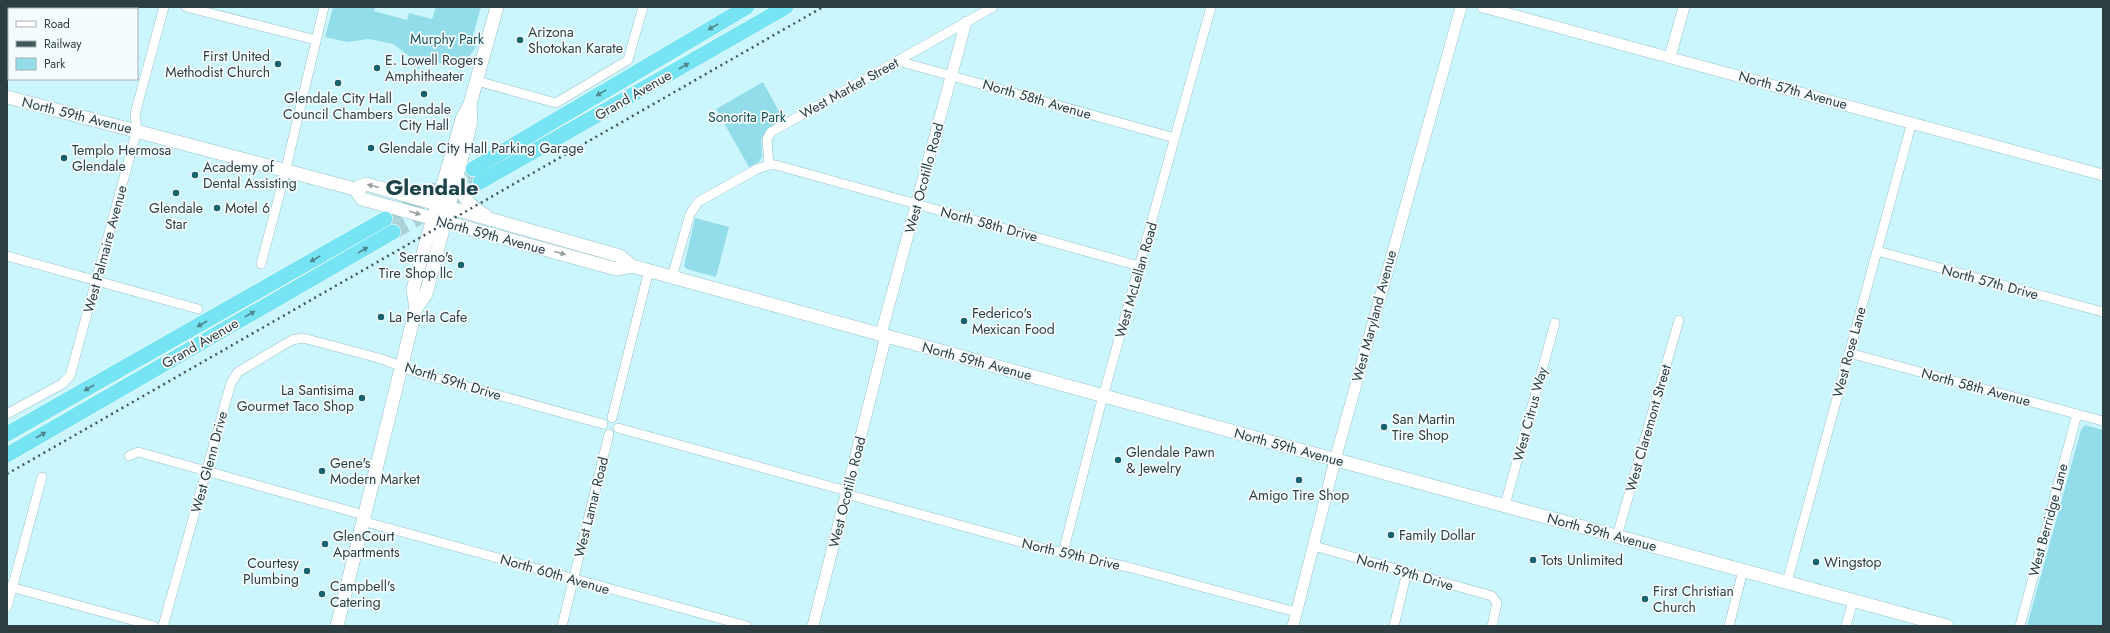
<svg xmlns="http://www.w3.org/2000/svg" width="2110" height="633" font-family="Jost,sans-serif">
	<rect width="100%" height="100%" fill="#ccf6fd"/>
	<g fill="#92dde9">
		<path d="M333 7H375L374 11 407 20 409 13 432 19 436 7H481L471 42 477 44C474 52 467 57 464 67L453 64 449 66C433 62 434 57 418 69L408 55 393 44 369 39 347 42 325 37Z"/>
		<polygon points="763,82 783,119 766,130 761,141 762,157 759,162 749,167 716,109"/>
		<polygon points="695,218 729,227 716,277 687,269 684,266"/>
		<polygon points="2085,425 2103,430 2103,626 2027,626 2081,430"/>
	</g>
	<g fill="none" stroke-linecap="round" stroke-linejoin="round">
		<g stroke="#acd1d7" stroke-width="15" stroke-dasharray="15 8" stroke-linecap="butt">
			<polyline points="451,199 480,182"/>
			<polyline points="385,219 473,169"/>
			<polyline points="393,232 432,210"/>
		</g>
		<defs>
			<g id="minor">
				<polyline points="186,7 316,40"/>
				<polyline points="898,61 1175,138"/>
				<polyline points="477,81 556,103 628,60 643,7"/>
				<polyline points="769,165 767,139 771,132 993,7"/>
				<polyline points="1877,251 2103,312"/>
				<polyline points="7,256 198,309"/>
				<polyline points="261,264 282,185 324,7"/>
				<polyline points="672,277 690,214 698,202 757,169 769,165 776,165 1139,266"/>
				<polyline points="1849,353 2103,421"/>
				<polyline points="7,414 62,384 70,376 137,130 135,114 164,7"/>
				<polyline points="612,418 649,270"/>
				<polyline points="618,428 847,491"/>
				<polyline points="129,456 138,452 364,515"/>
				<polyline points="846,494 1050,550 1128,567 1296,612"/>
				<polyline points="1505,505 1555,323"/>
				<polyline points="362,521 747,626"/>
				<polyline points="1617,536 1679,320"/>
				<polyline points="1314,546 1492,596 1497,603 1492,626"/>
				<polyline points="1063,553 1099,411 1211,7"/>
				<polyline points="1787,582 1912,122"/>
				<polyline points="7,586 154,626"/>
				<polyline points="7,607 42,477"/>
				<polyline points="163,626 231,383 238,372 292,340 303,338 382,359 418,373 603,424"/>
				<polyline points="562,626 609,434"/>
				<polyline points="1394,626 1407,572"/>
				<polyline points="1729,626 1743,570"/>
				<polyline points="1846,626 1853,601"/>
				<polyline points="2020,626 2077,414"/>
			</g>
			<g id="tertiary">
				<polyline points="1483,7 2103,175"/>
				<polyline points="7,17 9,10"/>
				<polyline points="1670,57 1684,7"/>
				<polyline points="881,334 966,22"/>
				<polyline points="813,626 886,336"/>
				<polyline points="1293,626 1335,460 1461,7"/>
			</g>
			<g id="secondary">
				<polyline points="7,97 355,189 366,184 620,256 632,266 1322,456 1947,626"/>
				<path d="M458 175C459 193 468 206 485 215"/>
				<polyline points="355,189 362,199 616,269 632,266"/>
				<polyline points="416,308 413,290 416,277 462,119 470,104 497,7"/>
				<polyline points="337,626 416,308 426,294 471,122 470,104"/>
			</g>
			<g id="trunk">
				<polyline points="473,169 747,7"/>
				<polyline points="480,182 786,7"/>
				<polyline points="7,434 385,219"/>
				<polyline points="7,455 393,232"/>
			</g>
		</defs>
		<use href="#minor" stroke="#98c1c7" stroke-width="10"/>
		<use href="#tertiary" stroke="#98c1c7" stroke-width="12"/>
		<use href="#secondary" stroke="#98c1c7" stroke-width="14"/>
		<use href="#trunk" stroke="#fff" stroke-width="16"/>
		<use href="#minor" stroke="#fff" stroke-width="9"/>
		<use href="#tertiary" stroke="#fff" stroke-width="11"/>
		<use href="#secondary" stroke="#fff" stroke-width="13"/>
		<use href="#trunk" stroke="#76e4f2" stroke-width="15"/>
		<polyline stroke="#425659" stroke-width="2.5" stroke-dasharray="2 4" stroke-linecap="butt" points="7,474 823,7"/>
	</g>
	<defs><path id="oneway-solid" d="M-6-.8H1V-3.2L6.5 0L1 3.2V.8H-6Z"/></defs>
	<g fill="#4e8991">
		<use href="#oneway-solid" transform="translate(713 27) rotate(150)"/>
		<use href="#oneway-solid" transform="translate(684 66) rotate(-30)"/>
		<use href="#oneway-solid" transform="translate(601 93) rotate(149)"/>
		<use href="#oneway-solid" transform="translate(363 250) rotate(-30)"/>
		<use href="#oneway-solid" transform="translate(315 259) rotate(150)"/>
		<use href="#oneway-solid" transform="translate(250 314) rotate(-29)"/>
		<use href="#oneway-solid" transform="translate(202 324) rotate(150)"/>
		<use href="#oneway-solid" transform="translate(89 388) rotate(150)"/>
		<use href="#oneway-solid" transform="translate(41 435) rotate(-30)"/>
	</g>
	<g fill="#969ea0">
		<use href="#oneway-solid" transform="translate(373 186) rotate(-165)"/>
		<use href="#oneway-solid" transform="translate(415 213) rotate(16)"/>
		<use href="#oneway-solid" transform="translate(560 253) rotate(15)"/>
	</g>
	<g fill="#16636d" stroke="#f4fcfe" stroke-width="1.5">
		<circle cx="520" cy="40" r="4"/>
		<circle cx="278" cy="64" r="4"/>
		<circle cx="377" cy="68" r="4"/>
		<circle cx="338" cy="83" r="4"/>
		<circle cx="424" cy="94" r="4"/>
		<circle cx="371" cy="148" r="4"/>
		<circle cx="64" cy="158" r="4"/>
		<circle cx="195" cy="175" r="4"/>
		<circle cx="176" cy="193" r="4"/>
		<circle cx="217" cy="208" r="4"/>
		<circle cx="461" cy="265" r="4"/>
		<circle cx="381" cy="317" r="4"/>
		<circle cx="964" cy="321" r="4"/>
		<circle cx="362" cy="398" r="4"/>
		<circle cx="1384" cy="427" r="4"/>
		<circle cx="1118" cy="460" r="4"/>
		<circle cx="322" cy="471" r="4"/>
		<circle cx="1299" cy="480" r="4"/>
		<circle cx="1391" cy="535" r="4"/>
		<circle cx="325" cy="544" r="4"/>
		<circle cx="1533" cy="560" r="4"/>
		<circle cx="1816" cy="562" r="4"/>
		<circle cx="307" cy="571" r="4"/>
		<circle cx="322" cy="594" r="4"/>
		<circle cx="1645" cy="599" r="4"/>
	</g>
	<g text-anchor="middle" stroke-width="3.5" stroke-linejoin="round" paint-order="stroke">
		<g font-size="14" fill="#2e3e41" stroke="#f4fcfe" text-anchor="start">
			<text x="528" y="37">Arizona<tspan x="528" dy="16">Shotokan Karate</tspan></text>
			<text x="270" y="61" text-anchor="end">First United<tspan x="270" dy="16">Methodist Church</tspan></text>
			<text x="385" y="65">E. Lowell Rogers<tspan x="385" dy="16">Amphitheater</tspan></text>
			<text x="338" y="103" text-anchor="middle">Glendale City Hall<tspan x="338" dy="16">Council Chambers</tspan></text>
			<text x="424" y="114" text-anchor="middle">Glendale<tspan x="424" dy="16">City Hall</tspan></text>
			<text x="379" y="153">Glendale City Hall Parking Garage</text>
			<text x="72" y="155">Templo Hermosa<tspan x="72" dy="16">Glendale</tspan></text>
			<text x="203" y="172">Academy of<tspan x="203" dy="16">Dental Assisting</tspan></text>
			<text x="176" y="213" text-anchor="middle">Glendale<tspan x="176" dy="16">Star</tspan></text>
			<text x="225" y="213">Motel 6</text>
			<text x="453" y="262" text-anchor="end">Serrano's<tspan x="453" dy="16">Tire Shop llc</tspan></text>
			<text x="972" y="318">Federico's<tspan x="972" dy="16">Mexican Food</tspan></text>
			<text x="389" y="322">La Perla Cafe</text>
			<text x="354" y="395" text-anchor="end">La Santisima<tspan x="354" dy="16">Gourmet Taco Shop</tspan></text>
			<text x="1392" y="424">San Martin<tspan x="1392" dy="16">Tire Shop</tspan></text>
			<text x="1126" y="457">Glendale Pawn<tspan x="1126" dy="16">&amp; Jewelry</tspan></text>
			<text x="330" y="468">Gene's<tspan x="330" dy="16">Modern Market</tspan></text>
			<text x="1299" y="500" text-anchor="middle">Amigo Tire Shop</text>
			<text x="1399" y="540">Family Dollar</text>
			<text x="333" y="541">GlenCourt<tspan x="333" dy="16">Apartments</tspan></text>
			<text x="1541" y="565">Tots Unlimited</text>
			<text x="1824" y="567">Wingstop</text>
			<text x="299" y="568" text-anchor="end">Courtesy<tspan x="299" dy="16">Plumbing</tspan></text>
			<text x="330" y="591">Campbell's<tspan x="330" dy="16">Catering</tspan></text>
			<text x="1653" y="596">First Christian<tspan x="1653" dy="16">Church</tspan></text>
		</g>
		<g font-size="14" fill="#185057" stroke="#f4fcfe">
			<text x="447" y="44">Murphy Park</text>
			<text x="747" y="122">Sonorita Park</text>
		</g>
		<g font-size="14" fill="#2e3e41" stroke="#f4fcfe">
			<text transform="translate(849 88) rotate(-29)" y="5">West Market Street</text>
			<text transform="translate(1793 90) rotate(15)" y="5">North 57th Avenue</text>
			<text transform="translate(633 95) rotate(-30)" y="5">Grand Avenue</text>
			<text transform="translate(1037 99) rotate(16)" y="5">North 58th Avenue</text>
			<text transform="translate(77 115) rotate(14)" y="5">North 59th Avenue</text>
			<text transform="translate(924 178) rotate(-75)" y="5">West Ocotillo Road</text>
			<text transform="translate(989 224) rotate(15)" y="5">North 58th Drive</text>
			<text transform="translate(491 235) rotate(15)" y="5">North 59th Avenue</text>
			<text transform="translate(105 249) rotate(-75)" y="5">West Palmaire Avenue</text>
			<text transform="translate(1136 280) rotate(-74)" y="5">West McLellan Road</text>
			<text transform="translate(1990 282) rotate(15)" y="5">North 57th Drive</text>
			<text transform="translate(1374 316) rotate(-75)" y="5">West Maryland Avenue</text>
			<text transform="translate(200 343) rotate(-30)" y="5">Grand Avenue</text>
			<text transform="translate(1849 352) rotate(-75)" y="5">West Rose Lane</text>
			<text transform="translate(977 361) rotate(15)" y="5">North 59th Avenue</text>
			<text transform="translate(453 381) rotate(17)" y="5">North 59th Drive</text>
			<text transform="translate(1976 387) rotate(15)" y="5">North 58th Avenue</text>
			<text transform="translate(1530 414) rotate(-75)" y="5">West Citrus Way</text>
			<text transform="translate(1648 428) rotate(-74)" y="5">West Claremont Street</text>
			<text transform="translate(1289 447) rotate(15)" y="5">North 59th Avenue</text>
			<text transform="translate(209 462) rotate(-75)" y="5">West Glenn Drive</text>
			<text transform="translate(847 492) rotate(-76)" y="5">West Ocotillo Road</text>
			<text transform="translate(591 507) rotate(-76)" y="5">West Lamar Road</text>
			<text transform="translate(2048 520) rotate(-75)" y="5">West Berridge Lane</text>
			<text transform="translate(1602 532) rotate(15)" y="5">North 59th Avenue</text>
			<text transform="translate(1071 554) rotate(13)" y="5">North 59th Drive</text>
			<text transform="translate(1405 572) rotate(16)" y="5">North 59th Drive</text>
			<text transform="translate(555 574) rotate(16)" y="5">North 60th Avenue</text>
		</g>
		<g font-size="22" font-weight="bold" fill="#1d4348" stroke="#f4fcfe">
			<text x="432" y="195">Glendale</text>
		</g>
	</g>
	<rect width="2110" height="633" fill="none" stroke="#2e3e41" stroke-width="16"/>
	<rect x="8" y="8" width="130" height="72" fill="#f4fcfe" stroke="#a5b0b2"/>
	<rect x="16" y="21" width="20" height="6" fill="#ffffff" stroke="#a5b0b2"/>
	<text x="44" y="28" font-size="12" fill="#2e3e41">Road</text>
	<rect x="16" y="41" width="20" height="6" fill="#425659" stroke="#a5b0b2"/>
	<text x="44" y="48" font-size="12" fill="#2e3e41">Railway</text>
	<rect x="16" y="58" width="20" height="12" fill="#92dde9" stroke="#a5b0b2"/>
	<text x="44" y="68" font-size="12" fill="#2e3e41">Park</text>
</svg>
